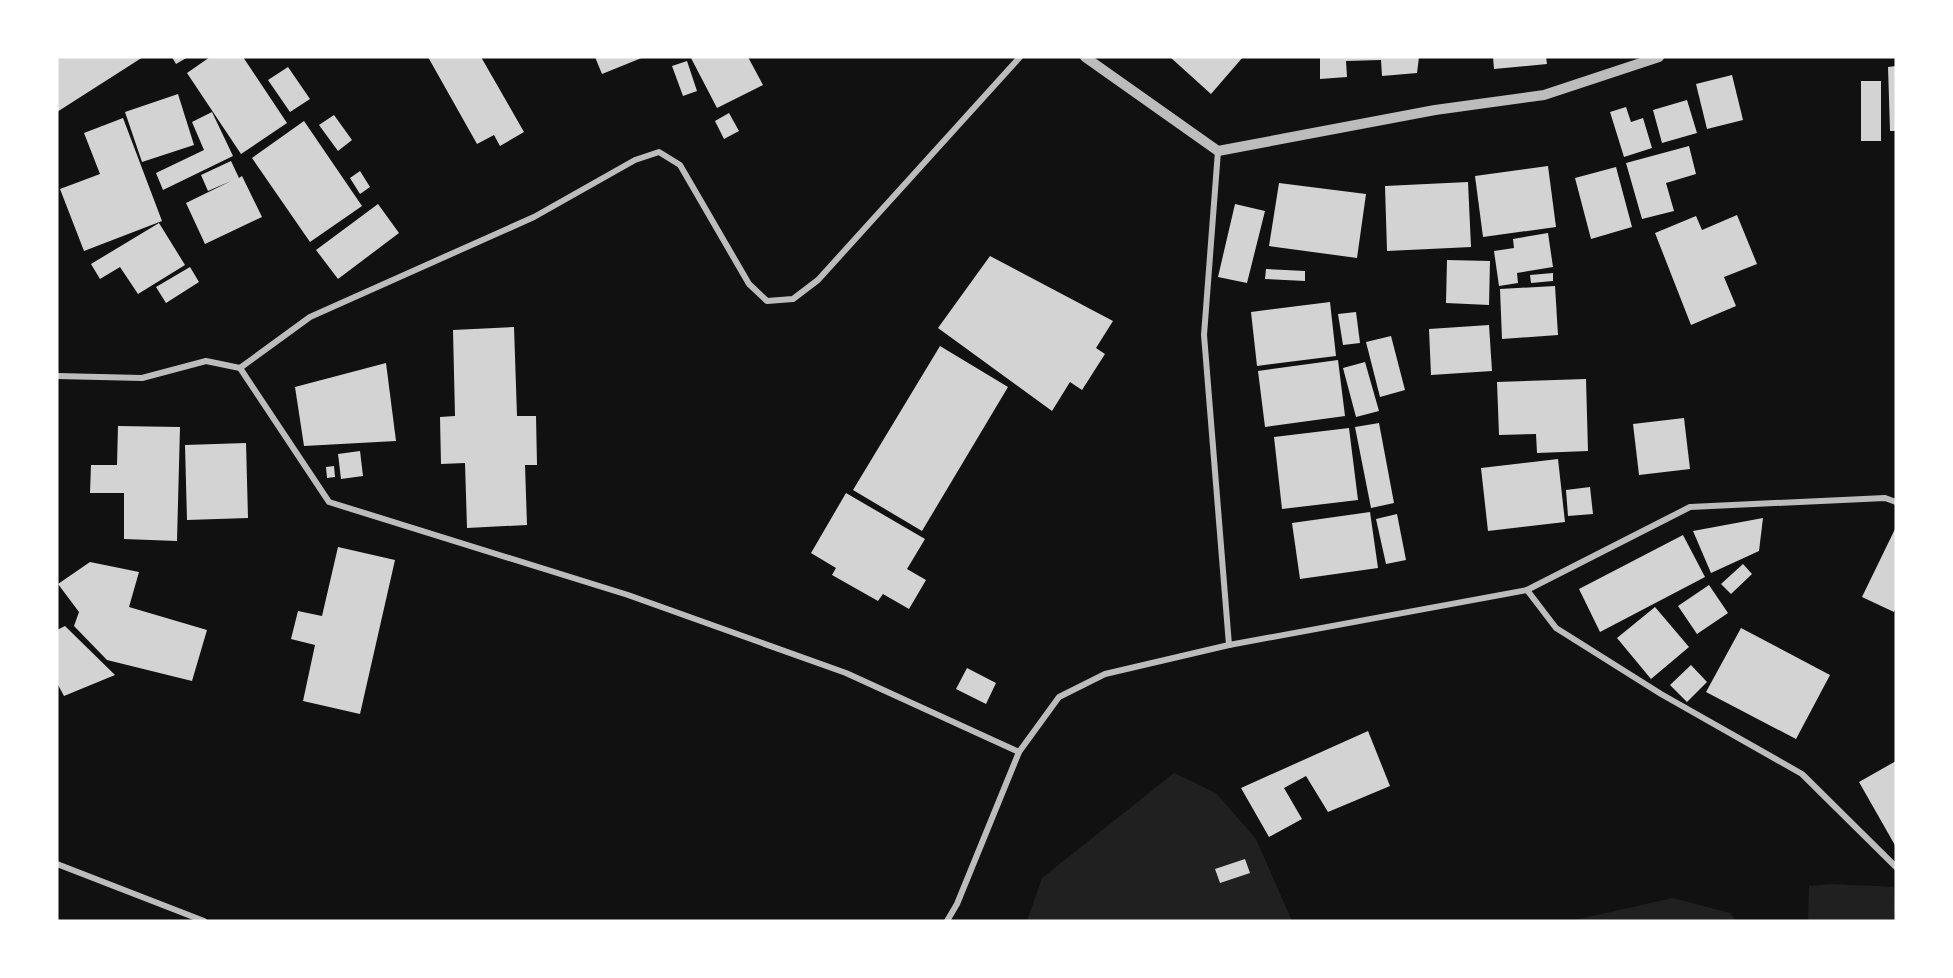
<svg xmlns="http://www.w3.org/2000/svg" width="1953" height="978" font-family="'Asap Condensed',sans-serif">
	<rect width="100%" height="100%" fill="#111"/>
	<g fill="#202020">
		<polygon points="1174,773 1216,793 1256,839 1292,921 1027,921 1042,878"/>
		<polygon points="1833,884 1894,887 1896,921 1808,921 1809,886"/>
		<polygon points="1673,898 1730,913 1736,921 1570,921"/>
	</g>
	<g fill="#d3d3d3">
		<polygon points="57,57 143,57 57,112"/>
		<polygon points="172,57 188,57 176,64"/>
		<polygon points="210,57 243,57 287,123 241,154 187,73"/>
		<polygon points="428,57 481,57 524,132 500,146 494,135 477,144"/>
		<polygon points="595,57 644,57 602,74"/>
		<polygon points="748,57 763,85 717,108 691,58"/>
		<polygon points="1170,57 1243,57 1211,94"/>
		<polygon points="1320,57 1419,57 1417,73 1382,76 1381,60 1346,61 1347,77 1320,79"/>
		<polygon points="1493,57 1546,57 1547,64 1494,69"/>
		<polygon points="687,61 697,91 683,96 672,66"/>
		<polygon points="1896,66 1896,131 1890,131 1888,67"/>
		<polygon points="288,67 310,99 290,112 268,80"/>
		<polygon points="1732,75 1743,120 1707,129 1696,84"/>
		<rect x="1861" y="81" width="20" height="60"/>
		<polygon points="178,94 194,145 142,162 125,112"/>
		<polygon points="1687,100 1697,133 1662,143 1653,110"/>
		<polygon points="1626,107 1631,122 1643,118 1652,148 1624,157 1610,112"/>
		<polygon points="212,112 233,156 163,190 156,173 204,150 192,122"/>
		<polygon points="729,113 739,131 724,139 715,121"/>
		<polygon points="334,115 352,140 338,151 319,125"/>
		<polygon points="123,118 162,221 84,251 60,189 100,174 84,133"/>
		<polygon points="304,121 362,206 310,242 252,158"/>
		<polygon points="1689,146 1696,174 1666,183 1674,211 1642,219 1626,163"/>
		<polygon points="231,161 239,178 242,176 262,217 205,244 186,203 231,181 208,191 201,175"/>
		<polygon points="1548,166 1556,227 1483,237 1475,176"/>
		<polygon points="1616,167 1632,227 1591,239 1575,178"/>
		<polygon points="360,171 370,187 360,194 350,178"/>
		<polygon points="1468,182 1471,247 1387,251 1385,186"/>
		<polygon points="1279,183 1366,194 1357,258 1269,246"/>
		<polygon points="378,204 399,233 338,279 316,250"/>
		<polygon points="1235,204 1265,211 1247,283 1218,277"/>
		<polygon points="1737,215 1757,264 1724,277 1736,306 1691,325 1655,233 1696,216 1702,230"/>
		<polygon points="159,223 185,265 138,294 120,267 100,279 91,264"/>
		<polygon points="1548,233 1553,267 1517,273 1518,283 1499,286 1494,251 1514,248 1513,239"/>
		<polygon points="990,256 1113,321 1096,348 1105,354 1082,390 1070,382 1052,411 938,328"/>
		<polygon points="1447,260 1490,261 1489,305 1446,303"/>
		<polygon points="190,267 199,282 166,303 156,287"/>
		<polygon points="1266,269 1305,271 1305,281 1265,279"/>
		<polygon points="1553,273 1553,281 1531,283 1530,275"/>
		<polygon points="1555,286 1558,335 1502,339 1500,289"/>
		<polygon points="1330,302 1336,356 1257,366 1251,312"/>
		<polygon points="1356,312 1360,343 1343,345 1338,314"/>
		<polygon points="1489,325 1492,371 1431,375 1429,329"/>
		<polygon points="514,327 517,416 536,416 537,465 525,465 527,525 467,528 465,463 441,464 440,417 455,416 453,330"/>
		<polygon points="1391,336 1405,390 1380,397 1366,342"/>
		<polygon points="940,346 1008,387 922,531 853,490"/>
		<polygon points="1338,360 1345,416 1265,427 1258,371"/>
		<polygon points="1365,362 1379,411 1356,417 1343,368"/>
		<polygon points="386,363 396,441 304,446 295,387"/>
		<polygon points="1586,379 1588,451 1537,453 1536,434 1499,435 1497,382"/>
		<polygon points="1684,418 1690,469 1639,475 1633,424"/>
		<polygon points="1379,423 1394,503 1371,508 1355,427"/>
		<polygon points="118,426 180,427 177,541 124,539 124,493 90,493 91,465 117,465"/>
		<polygon points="1349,428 1358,500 1282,509 1274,437"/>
		<polygon points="246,443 248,518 187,520 185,445"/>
		<polygon points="360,451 363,476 341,479 338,454"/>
		<polygon points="1558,459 1565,522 1488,531 1481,468"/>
		<polygon points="334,466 335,477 327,478 326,467"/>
		<polygon points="1590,487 1593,514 1568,516 1566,490"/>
		<polygon points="846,493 925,539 907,569 926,580 909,609 883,594 878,601 832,575 836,568 811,553"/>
		<polygon points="1370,512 1378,568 1300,579 1292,523"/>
		<polygon points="1397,514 1406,560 1386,564 1376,519"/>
		<polygon points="1763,518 1759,551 1711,573 1693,531"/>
		<polygon points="1896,527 1896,608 1894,612 1862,597"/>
		<polygon points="1683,535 1705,577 1600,632 1579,589"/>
		<polygon points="338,547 395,560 360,714 303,701 315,645 291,639 298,611 322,616"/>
		<polygon points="90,562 139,572 129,607 207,630 192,681 107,660 74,626 79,612 58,584"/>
		<polygon points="1743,564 1752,574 1731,594 1721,584"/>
		<polygon points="1709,585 1728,613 1697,634 1678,606"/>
		<polygon points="1655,607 1689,647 1651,679 1617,638"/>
		<polygon points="65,626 115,675 64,696 57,683 57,630"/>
		<polygon points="1741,628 1830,675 1796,739 1706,692"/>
		<polygon points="1691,665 1707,682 1687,702 1670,685"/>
		<polygon points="967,668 996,683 986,704 956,689"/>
		<polygon points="1368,731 1390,786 1328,812 1306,776 1284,788 1302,819 1269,837 1241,788"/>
		<polygon points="1896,761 1896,847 1859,782"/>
		<polygon points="1245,859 1250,873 1220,883 1215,869"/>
	</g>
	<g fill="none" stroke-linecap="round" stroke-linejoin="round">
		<g stroke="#bcbcbc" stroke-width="6">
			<polyline points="1218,151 1204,335 1229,645"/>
			<polyline points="240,368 310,317 534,217 635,160 659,152 680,165 749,284 767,301 793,299 818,280 1020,57"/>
			<polyline points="57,376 142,378 206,361 240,368 329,502 628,595 846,673 1019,752"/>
			<polyline points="1527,590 1690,507 1885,498 1896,502"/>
			<polyline points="57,864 204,921"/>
			<polyline points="947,921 957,904 1019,752 1059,697 1105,674 1229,645 1527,590 1556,628 1661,694 1802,774 1896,867"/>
		</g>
		<polyline stroke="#bcbcbc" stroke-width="10" points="1085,57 1218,151 1435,110 1544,95 1659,57"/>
	</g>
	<rect width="1953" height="978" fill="none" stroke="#ffffff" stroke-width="117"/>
</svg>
